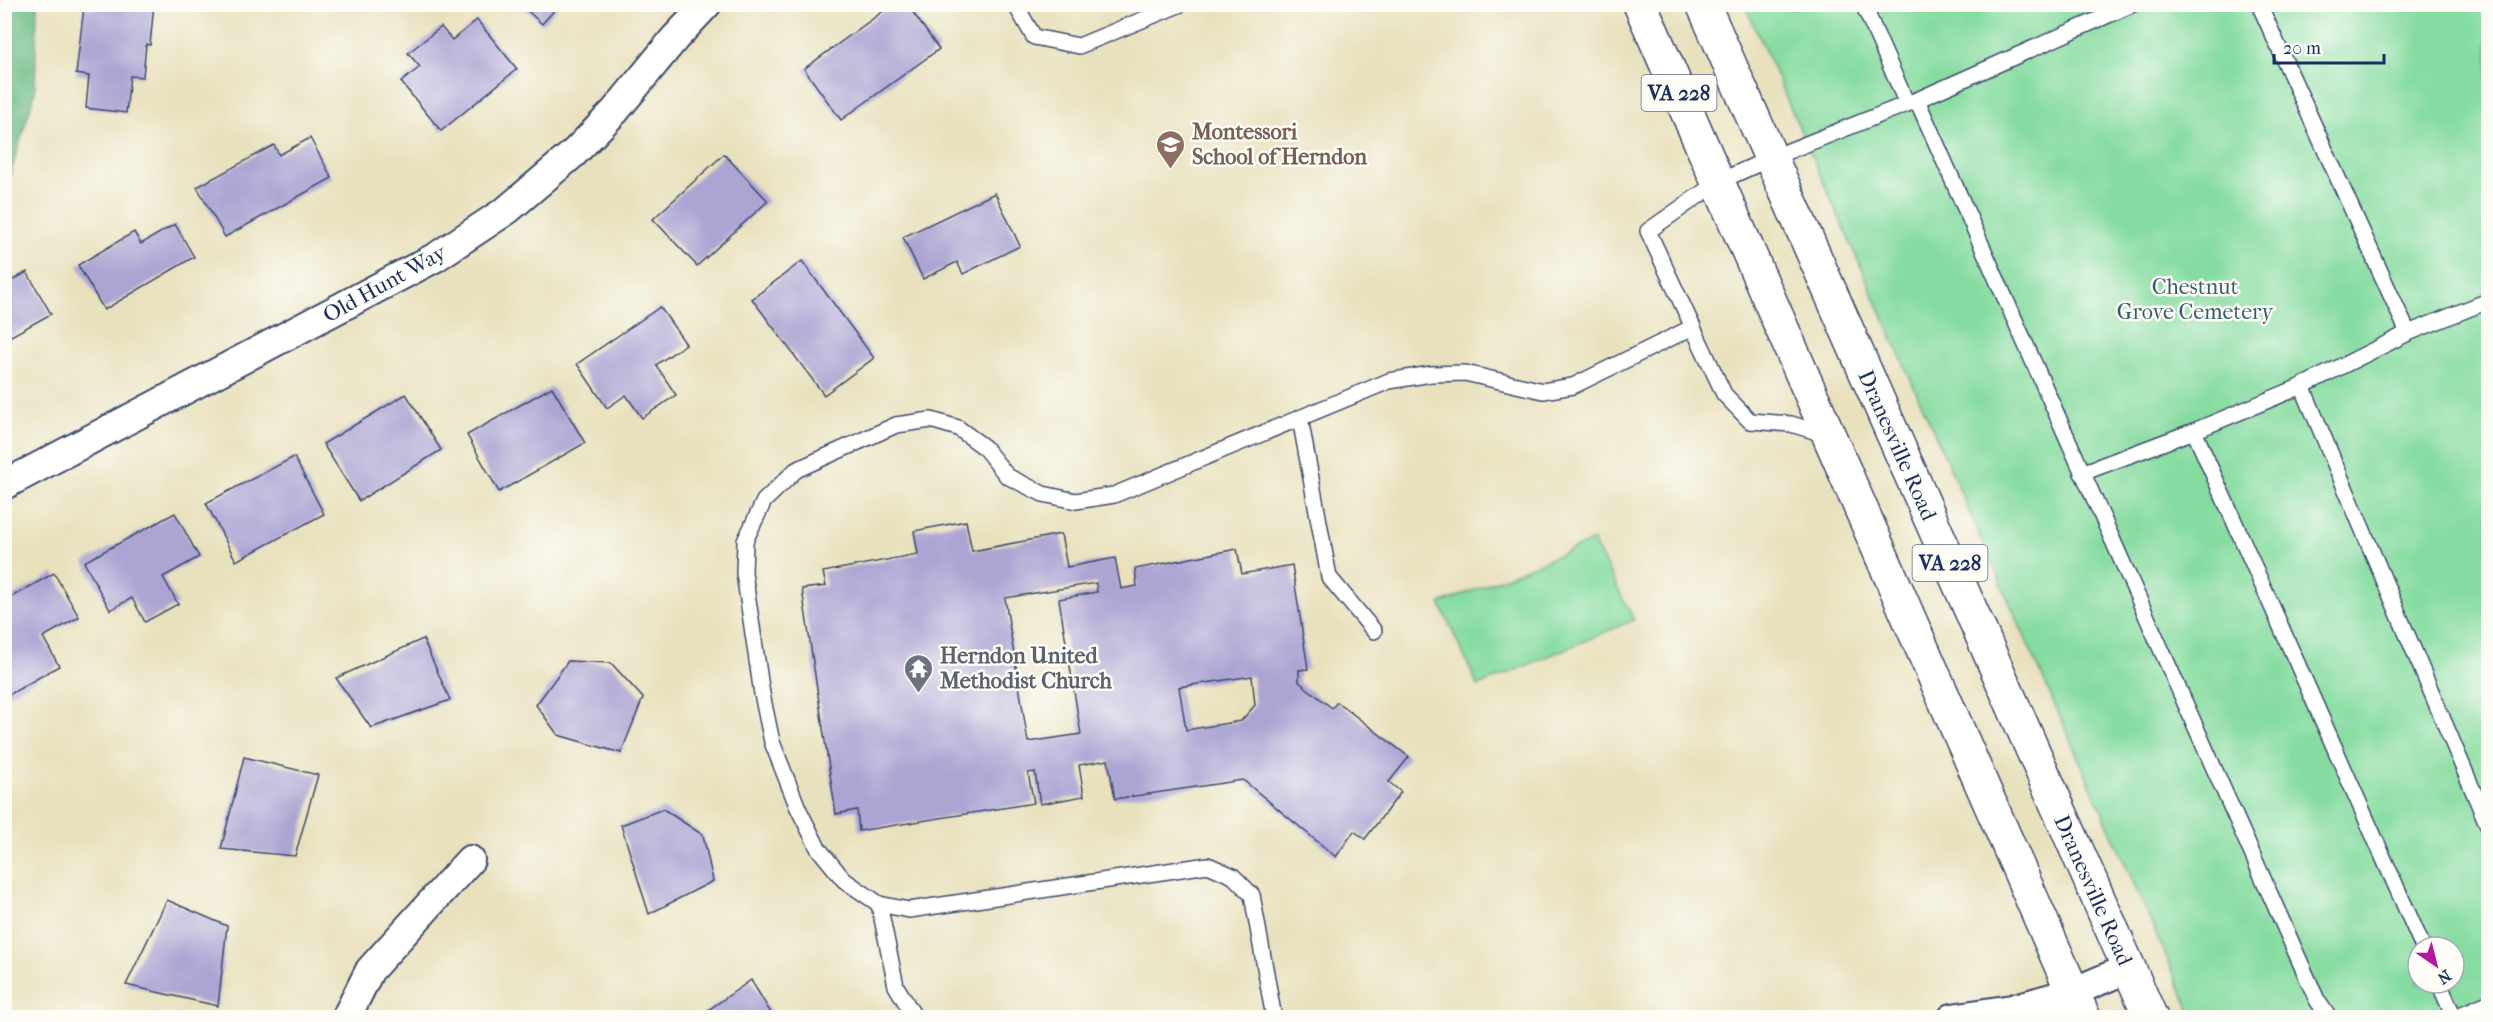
<svg xmlns="http://www.w3.org/2000/svg" width="2493" height="1022" font-family="'IM FELL French Canon',serif">
	<rect width="100%" height="100%" fill="#fdfcf7"/>
	<filter id="ink" filterUnits="userSpaceOnUse"><feTurbulence type="fractalNoise" baseFrequency=".0167" numOctaves="2"/><feDisplacementMap in="SourceGraphic" scale="12" xChannelSelector="R" yChannelSelector="G"/><feConvolveMatrix kernelMatrix="1 2 1 2 8 2 1 2 1" color-interpolation-filters="sRGB"/></filter>
	<filter id="wash" filterUnits="userSpaceOnUse"><feTurbulence type="fractalNoise" baseFrequency=".008" numOctaves="4" result="noise"/><feDisplacementMap in="SourceGraphic" scale="24" xChannelSelector="R" yChannelSelector="G"/><feGaussianBlur stdDeviation="1.35" result="paint"/><feColorMatrix in="noise" values="0 0 0 0 0 0 0 0 0 0 0 0 0 0 0 0 0 1.4 0 .05"/><feComposite in="paint" operator="in"/></filter>
	<g filter="url(#wash)">
		<rect width="100%" height="100%" fill="#e9e1be"/>
		<g fill="#86dca0" stroke="#50867f" stroke-width="1.5" fill-rule="evenodd">
			<path d="M1745 5H2488V1017H2193ZM2418 947H2454V983H2418Z"/>
			<polygon points="1593,541 1634,620 1478,686 1440,604"/>
		</g>
		<polygon fill="#6cbc86" stroke="#447672" stroke-width="1.5" points="5,4 37,5 35,92 5,192"/>
		<g id="blocks">
			<g fill="#aca4d3" fill-rule="evenodd">
				<polygon points="94,4 154,4 150,45 146,44 143,77 130,76 126,113 86,108 89,76 76,74 84,7 94,8"/>
				<polygon points="520,4 560,4 542,24"/>
				<polygon points="893,4 907,4 939,49 841,120 804,69"/>
				<polygon points="477,20 517,69 441,131 401,82 420,67 408,53 441,27 452,40"/>
				<polygon points="310,138 332,178 225,237 197,187 274,145 279,155"/>
				<polygon points="724,154 768,201 697,266 653,219"/>
				<polygon points="995,193 1020,246 963,274 957,262 923,279 903,237"/>
				<polygon points="175,224 194,257 104,310 78,265 134,232 141,244"/>
				<polygon points="802,261 874,358 824,395 752,299"/>
				<polygon points="27,272 51,314 4,340 4,285"/>
				<polygon points="660,307 686,344 656,365 676,395 642,418 626,395 607,408 577,364"/>
				<polygon points="552,387 585,443 499,492 467,435"/>
				<polygon points="406,394 441,450 359,501 323,444"/>
				<polygon points="294,457 324,514 236,561 206,503"/>
				<polygon points="175,513 199,557 163,577 178,604 145,622 132,598 110,610 84,562"/>
				<path d="M966 521 972 551 1061 534 1067 567 1115 558 1121 589 1137 586 1135 569 1237 549 1242 574 1292 565 1308 669 1299 670V682L1332 708 1337 702 1409 757 1389 782 1401 792 1365 839 1354 831 1336 857 1243 780 1115 799 1108 760 1079 765 1084 796 1040 804 1035 772 1028 773 1034 803 859 831 857 810 836 814 802 589 826 586 823 572 918 554 914 531ZM1096 583 1097 592 1059 599 1081 734 1028 742 1005 598ZM1252 676 1255 705 1241 721 1186 730 1179 687Z"/>
				<polygon points="54,573 79,617 43,637 59,666 7,696 4,692 4,601"/>
				<polygon points="423,639 450,700 371,728 336,678"/>
				<polygon points="568,661 611,663 643,698 621,753 558,735 536,705"/>
				<polygon points="244,757 318,775 295,856 221,849"/>
				<polygon points="663,809 703,835 713,881 649,914 621,825"/>
				<polygon points="167,900 227,926 218,1006 126,985"/>
				<polygon points="751,980 774,1018 697,1018"/>
				<polygon points="526,1012 528,1018 512,1018 512,1017"/>
			</g>
		</g>
	</g>
	<g filter="url(#ink)">
		<use href="#blocks" fill-opacity="0" stroke="#3a4a6c" stroke-width="1.5"/>
		<g fill="none" stroke-linecap="round" stroke-linejoin="round">
			<defs>
				<g id="service">
					<polyline points="1015,4 1034,37 1079,46 1181,4"/>
					<polyline points="1863,4 1907,104"/>
					<polyline points="2259,4 2408,333"/>
					<polyline points="1917,100 2317,1000 2329,1018"/>
					<polyline points="2302,386 2488,826"/>
					<polyline points="1300,418 1329,577 1374,631"/>
					<polyline points="2194,431 2423,947"/>
					<polyline points="1827,435 1791,424 1750,421 1724,394 1648,231 1718,182 1771,158 1917,100 2133,4"/>
					<polyline points="2082,473 2194,431 2302,386 2408,333 2488,301"/>
					<polyline points="879,904 896,986 915,1018"/>
					<polyline points="2439,983 2454,1017"/>
					<polyline points="1274,1018 1252,895 1233,876 1208,865 909,910 879,904 844,880 818,848 798,808 772,742 762,694 744,573 745,541 764,501 796,470 896,425 931,420 958,428 984,447 1007,476 1043,494 1076,501 1114,495 1389,381 1431,374 1465,373 1543,391 1573,386 1693,327"/>
					<polyline points="2453,1018 2488,1003"/>
				</g>
				<g id="minor">
					<polyline points="4,485 436,257 507,210 574,153 615,111 675,38 707,4"/>
					<polyline points="346,1018 370,970 470,860"/>
					<polyline points="1952,1018 2012,1009 2073,992 2129,968"/>
				</g>
				<g id="primary">
					<polyline points="1640,4 2084,1018"/>
					<polyline points="1703,4 2151,1018"/>
				</g>
			</defs>
			<use href="#service" stroke="#3a4a6c" stroke-width="18"/>
			<use href="#minor" stroke="#3a4a6c" stroke-width="32"/>
			<use href="#primary" stroke="#3a4a6c" stroke-width="36"/>
			<use href="#service" stroke="#fff" stroke-width="15"/>
			<use href="#minor" stroke="#fff" stroke-width="28"/>
			<use href="#primary" stroke="#fff" stroke-width="33"/>
		</g>
	</g>
	<defs>
		<symbol id="school-pin" viewBox="-11 -11 22 30"><path d="M0 17L-7.5 6A9.5 9.5 0 1 1 7.5 6Z" fill="#8d6e63" stroke="#fdfcf7"/><path d="M0-5L7-2L0 1L-7-2ZM-4 1L0 2.5L4 1V4Q0 6-4 4Z" fill="#fff"/></symbol>
		<symbol id="temple-pin" viewBox="-11 -11 22 30"><path d="M0 17L-7.5 6A9.5 9.5 0 1 1 7.5 6Z" fill="#6b7280" stroke="#fdfcf7"/><path d="M0-6L5-2H3V0L6.5 2.5H4V6H1.5V3h-3V6H-4V2.5H-6.5L-3 0V-2H-5Z" fill="#fff"/></symbol>
	</defs>
	<g fill-rule="evenodd">
		<use href="#school-pin" x="1154" y="128" width="33" height="45"/>
		<use href="#temple-pin" x="902" y="652" width="33" height="45"/>
	</g>
	<g text-anchor="middle" stroke-width="5" stroke-linejoin="round" paint-order="stroke">
		<g fill="#fdfcf7" stroke="#5f6c8c" stroke-width="1.5">
			<rect x="1641.5" y="75" width="75" height="36" rx="4.5"/>
			<rect x="1912.5" y="545" width="75" height="36" rx="4.5"/>
		</g>
		<g font-size="21" font-weight="bold" fill="#1b2f5e">
			<text x="1679" y="100">VA 228</text>
			<text x="1950" y="570">VA 228</text>
		</g>
		<g font-size="22" font-weight="bold" fill="#785e54" stroke="#fdfcf7" text-anchor="start">
			<text x="1192" y="139">Montessori<tspan x="1192" dy="25">School of Herndon</tspan></text>
		</g>
		<g font-size="22" fill="#1b2f5e" stroke="#fdfcf7">
			<text transform="translate(384 283) rotate(-29)" y="8">Old Hunt Way</text>
			<text transform="translate(1898 445) rotate(66)" y="8">Dranesville Road</text>
			<text transform="translate(2094 890) rotate(66)" y="8">Dranesville Road</text>
		</g>
		<g font-size="22" fill="#365a6e" stroke="#fdfcf7">
			<text x="2195" y="294">Chestnut<tspan x="2195" dy="25">Grove Cemetery</tspan></text>
		</g>
		<g font-size="22" font-weight="bold" fill="#5b616d" stroke="#fdfcf7" text-anchor="start">
			<text x="940" y="663">Herndon United<tspan x="940" dy="25">Methodist Church</tspan></text>
		</g>
	</g>
	<rect width="2493" height="1022" fill="none" stroke="#fdfcf7" stroke-width="24"/>
	<g transform="translate(2436 965) rotate(145)"><circle r="28" fill="#fdfcf7" stroke="#a3aaba" stroke-width="1.5"/>
	<path d="M0-4.5L10 22L0 15L-10 22Z" fill="#b5179e"/>
	<text y="-9" font-size="16" font-weight="bold" text-anchor="middle" fill="#1b2f5e">N</text>
	</g>
	<path d="M2274 54v9h110v-9" fill="none" stroke="#1b2f5e" stroke-width="3"/>
	<text x="2283" y="54" font-size="18" fill="#1b2f5e" stroke="#fdfcf7" stroke-width="4.5" paint-order="stroke">20 m</text>
</svg>
